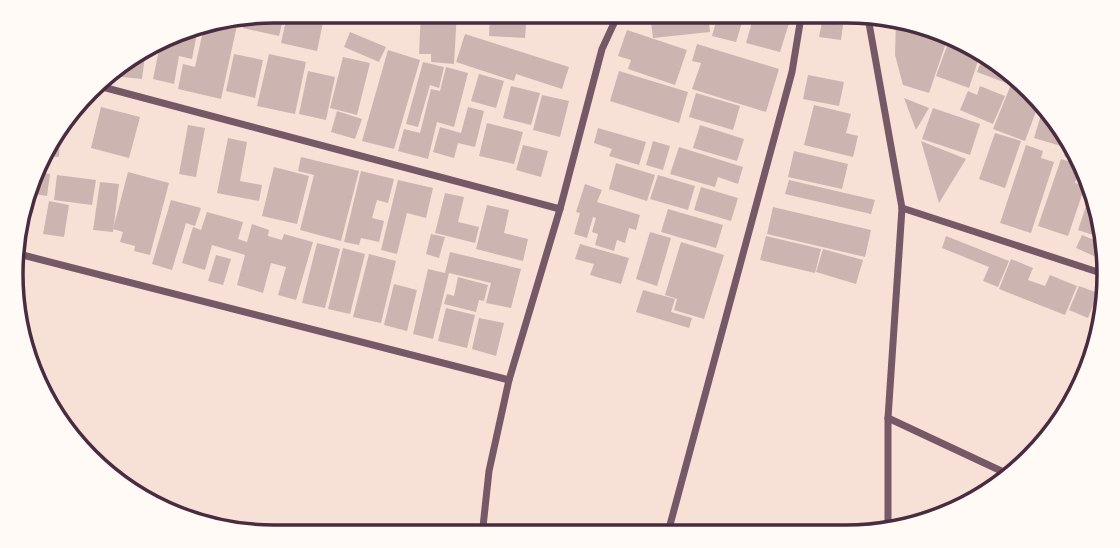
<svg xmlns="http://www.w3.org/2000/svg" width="1120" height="548" font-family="'Fira Sans',sans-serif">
	<rect width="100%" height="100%" fill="#f7e1d7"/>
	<g fill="#ccb4b1">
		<polygon points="274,11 285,11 279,36 243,28 245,15"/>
		<polygon points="288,11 312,11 325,13 317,51 281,43"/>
		<polygon points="372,11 415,11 414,23 372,21"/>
		<polygon points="421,11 457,11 454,64 431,62 431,54 419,54"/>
		<polygon points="490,11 527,11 525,38 489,36"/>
		<polygon points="677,11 708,11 710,32 653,38 650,14"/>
		<polygon points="719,11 736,11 745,13 736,42 712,36"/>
		<polygon points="755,11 790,20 780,52 746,43"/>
		<polygon points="239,16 221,99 178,89 183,64 195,67 205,22"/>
		<polygon points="896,20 949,34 929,93 903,85 895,55"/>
		<polygon points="822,22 843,25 841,40 819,37"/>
		<polygon points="199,23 192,59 179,56 174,84 153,79 161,40 189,25"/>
		<polygon points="627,30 687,50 675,85 628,69 631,60 618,56"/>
		<polygon points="350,32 386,47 379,62 344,47"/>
		<polygon points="465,34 569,67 562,89 516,74 514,81 456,62"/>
		<polygon points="951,35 962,38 981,52 969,88 936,76"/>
		<polygon points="697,44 779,69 766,112 692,89 701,63 692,61"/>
		<polygon points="146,48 142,79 113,76 114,65"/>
		<polygon points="388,50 420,60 394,149 362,141"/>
		<polygon points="234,54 263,60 255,98 226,91"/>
		<polygon points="269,54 306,62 295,114 257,106"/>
		<polygon points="984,54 1010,74 1006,83 977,72"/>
		<polygon points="343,57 370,63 357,115 330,108"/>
		<polygon points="423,62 444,67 439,88 430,85 418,127 406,124"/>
		<polygon points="446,67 468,73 454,127 437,122 428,159 398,151 404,129 420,133 431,89 440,91"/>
		<polygon points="308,71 335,77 326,120 299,114"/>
		<polygon points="619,71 688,92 679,123 610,101"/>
		<polygon points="479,74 504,81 496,108 471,101"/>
		<polygon points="808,75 844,82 839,106 803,99"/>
		<polygon points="1014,77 1041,98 1025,141 993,129"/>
		<polygon points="511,86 540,93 531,125 503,118"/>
		<polygon points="980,86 1005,96 993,124 960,110 968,91 977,95"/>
		<polygon points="696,93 740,106 733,130 689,117"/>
		<polygon points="542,95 569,101 560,137 533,130"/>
		<polygon points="904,98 929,108 916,130"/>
		<polygon points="1045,102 1064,135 1061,146 1034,138"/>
		<polygon points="814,105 851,114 846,133 858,136 853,157 804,145"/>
		<polygon points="101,107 140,117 129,158 91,148"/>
		<polygon points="468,107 484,111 475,147 458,143 454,158 433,152 440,127 461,133"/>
		<polygon points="933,108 980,124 970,155 922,139"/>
		<polygon points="337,111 362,119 355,139 331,132"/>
		<polygon points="61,121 59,157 43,156 55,128"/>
		<polygon points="487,123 523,132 514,164 479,156"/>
		<polygon points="188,125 205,128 196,177 179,174"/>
		<polygon points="700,125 744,139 737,161 693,148"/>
		<polygon points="598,128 646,142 639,165 609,156 612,149 594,143"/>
		<polygon points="995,133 1021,141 1005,188 979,179"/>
		<polygon points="228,138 247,142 240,181 262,185 259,201 217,193"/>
		<polygon points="653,141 670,146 663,170 646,165"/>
		<polygon points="921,141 966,159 939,203"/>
		<polygon points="1069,143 1080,162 1064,156"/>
		<polygon points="523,145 548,151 541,177 516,170"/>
		<polygon points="1026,145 1043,151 1041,158 1054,162 1031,233 1000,223"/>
		<polygon points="679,147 743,167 738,184 718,177 715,187 670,174"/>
		<polygon points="794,151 848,164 842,189 788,177"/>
		<polygon points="301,157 359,171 341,241 300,230 314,175 298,171"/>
		<polygon points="1061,159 1081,165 1075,183 1085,186 1068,236 1038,226"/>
		<polygon points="616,163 655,175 647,201 609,189"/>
		<polygon points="274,167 309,176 297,224 262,216"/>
		<polygon points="361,171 394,179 388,203 377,200 372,218 384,221 379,242 361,238 359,245 344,242"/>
		<polygon points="37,172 50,174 47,196 28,193"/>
		<polygon points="128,172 169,183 150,255 134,251 135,246 120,242 123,232 113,229"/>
		<polygon points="57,175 96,180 92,205 54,200"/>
		<polygon points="658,175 695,186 688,210 650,199"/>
		<polygon points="398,180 433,188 426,218 407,213 397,254 381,250"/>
		<polygon points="789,180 875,200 871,214 785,194"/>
		<polygon points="100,182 119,184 113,232 93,230"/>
		<polygon points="585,184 602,190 597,202 640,215 636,230 629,228 625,243 617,240 614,251 595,245 598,234 592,232 596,218 593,217 587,238 574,234 580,213 576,212"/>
		<polygon points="1094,186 1095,189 1097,201 1089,198"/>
		<polygon points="701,187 738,198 731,221 694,210"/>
		<polygon points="445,193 464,197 458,222 479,227 475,243 435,233"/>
		<polygon points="26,198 36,200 33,213 20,211"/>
		<polygon points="171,200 201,208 195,226 186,223 172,270 152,264"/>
		<polygon points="1088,200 1097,203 1101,232 1095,230 1093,235 1078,230"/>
		<polygon points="49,201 69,205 64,237 43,234"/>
		<polygon points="487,205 509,210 504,233 528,239 523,261 476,249"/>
		<polygon points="773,207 871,230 865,257 767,234"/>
		<polygon points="668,209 723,225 716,248 661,232"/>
		<polygon points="207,212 243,222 238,239 247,242 252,224 269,230 268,236 282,240 284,234 313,242 296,300 278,295 286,267 271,263 263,293 237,285 245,255 212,245 205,270 182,263 193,227 201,230"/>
		<polygon points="19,214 29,216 26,232 15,230 16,222"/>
		<polygon points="650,232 671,238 657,286 636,279"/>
		<polygon points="1098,233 1101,234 1105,261 1076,248 1082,235 1094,240"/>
		<polygon points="431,234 445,237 439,258 426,254"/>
		<polygon points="766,236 821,249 815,273 760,260"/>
		<polygon points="946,236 1009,261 998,287 983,281 989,267 942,248"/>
		<polygon points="681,242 724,255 704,319 674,310 677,299 665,295"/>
		<polygon points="317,243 340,249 325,308 302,303"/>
		<polygon points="580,244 629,258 621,284 590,275 594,264 575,259"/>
		<polygon points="343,248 365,254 350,314 328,309"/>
		<polygon points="823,249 863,260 856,284 816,272"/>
		<polygon points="450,252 521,269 511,308 486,303 491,283 449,273 433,339 413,334 428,269 445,273"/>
		<polygon points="369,254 396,261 381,323 353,317"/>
		<polygon points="216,255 231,259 223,285 208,281"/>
		<polygon points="1011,259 1033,268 1028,280 1045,286 1050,275 1077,286 1065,315 999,289"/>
		<polygon points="458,277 488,285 484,301 479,300 476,312 444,304 447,294 454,296"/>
		<polygon points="394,284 417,290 407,331 384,325"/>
		<polygon points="1079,286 1098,293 1088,318 1069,310"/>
		<polygon points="643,290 675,299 671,312 692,318 689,328 636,312"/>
		<polygon points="446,308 475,315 467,348 438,341"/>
		<polygon points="479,318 504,323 496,356 472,349"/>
	</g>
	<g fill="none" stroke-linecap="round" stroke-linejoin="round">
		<g stroke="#755966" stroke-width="7">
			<polyline points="867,12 902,208 888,418 888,533"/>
			<polyline points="95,85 560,209"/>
			<polyline points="902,208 1107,275"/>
			<polyline points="15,253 509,380"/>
			<polyline points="888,418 1012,476"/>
			<polyline points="238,532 277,537"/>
			<polyline points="482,536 489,471 509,380 560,209 602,49 615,21 630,11"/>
			<polyline points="667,536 792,72 802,11"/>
		</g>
	</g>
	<path d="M0 0H1120V548H0ZM274 23H846A251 251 0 0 1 1097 274V274A251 251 0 0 1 846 525H274A251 251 0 0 1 23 274V274A251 251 0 0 1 274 23Z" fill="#fffaf5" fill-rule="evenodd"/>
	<path fill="none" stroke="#4a2c40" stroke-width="3.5" d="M274 23H846A251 251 0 0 1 1097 274V274A251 251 0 0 1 846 525H274A251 251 0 0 1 23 274V274A251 251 0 0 1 274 23Z"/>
</svg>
